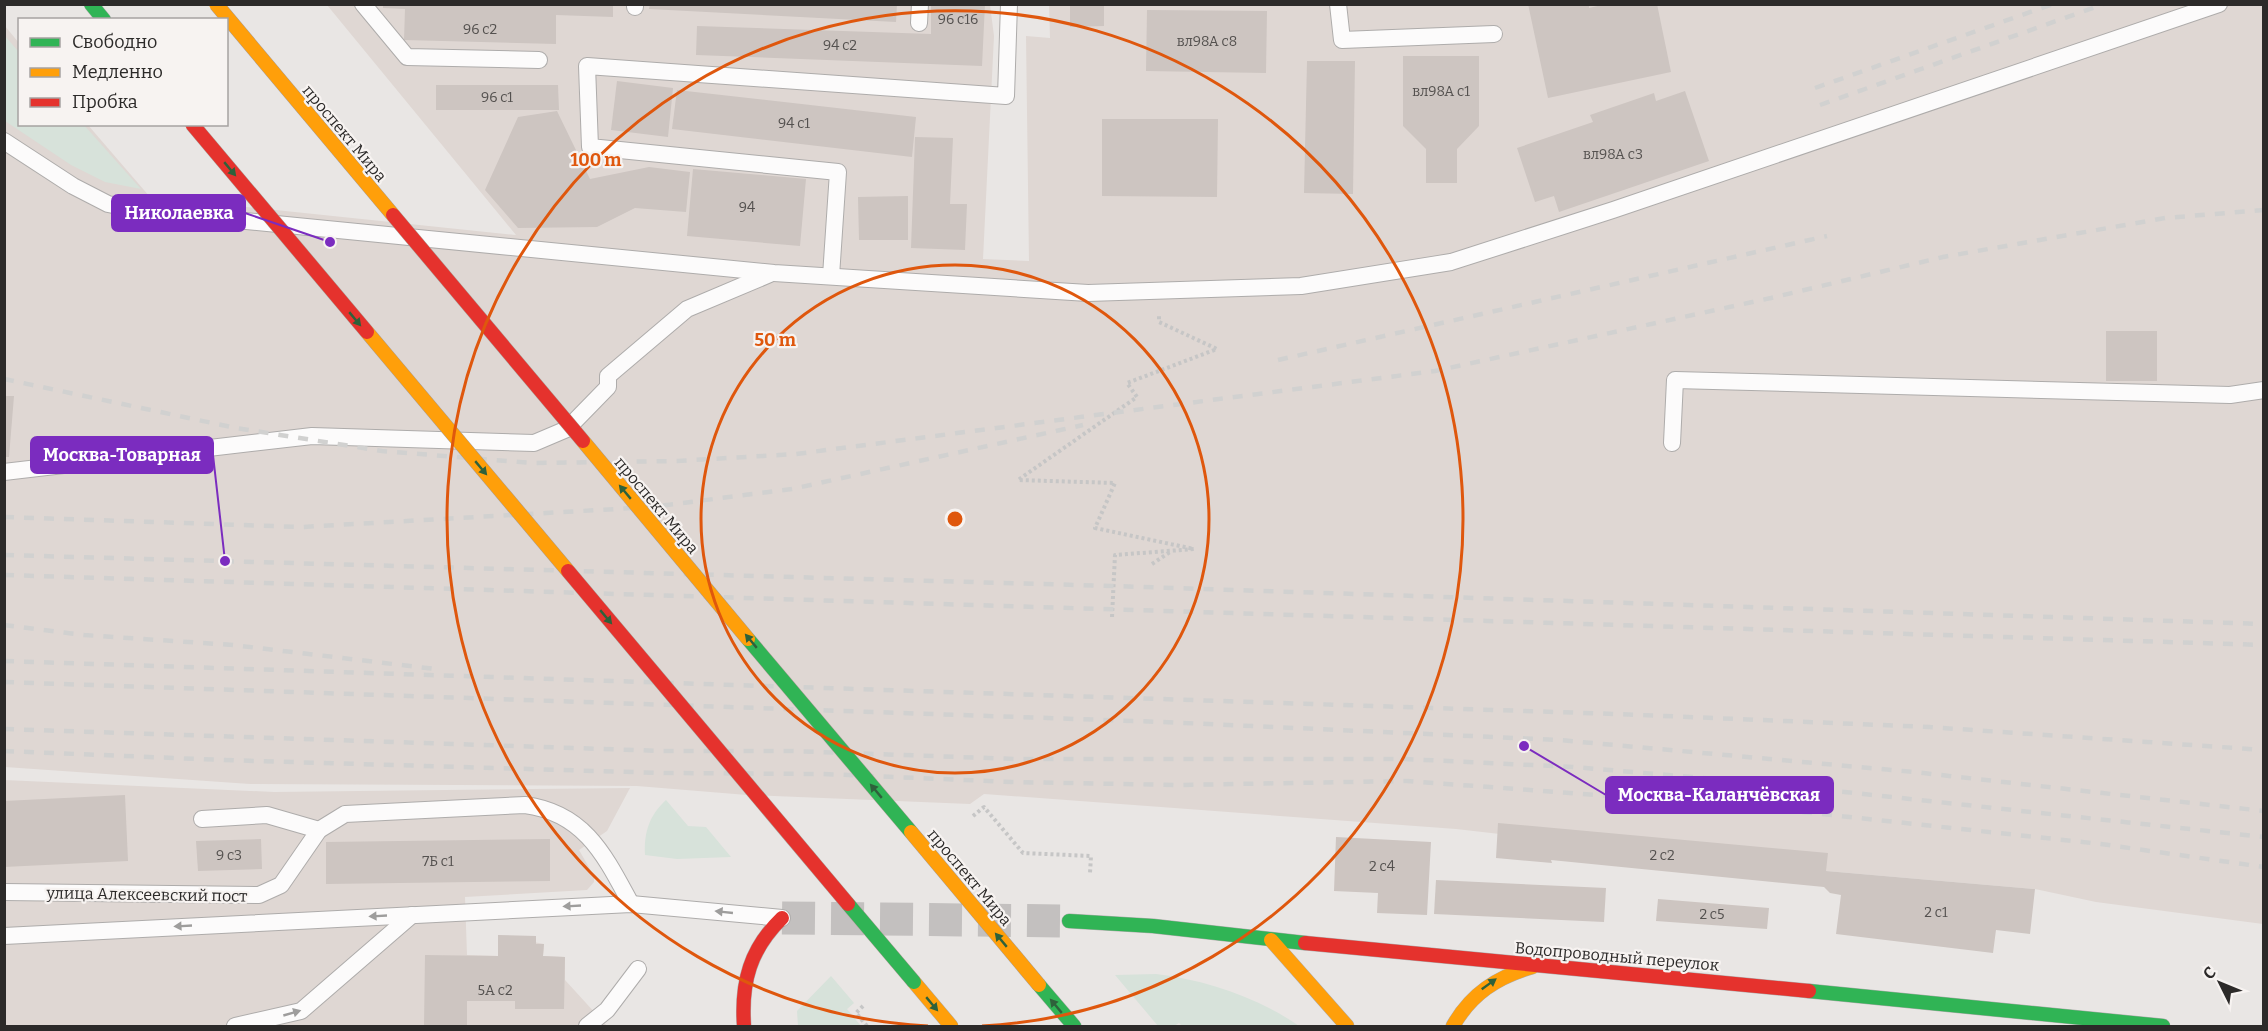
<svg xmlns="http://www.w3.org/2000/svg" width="2268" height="1031" font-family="Bitter,serif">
	<rect width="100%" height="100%" fill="#e9e6e4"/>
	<g fill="#dfd7d3">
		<polygon points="327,5 990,5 994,36 983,259 1029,261 1026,36 1050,38 1049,5 2263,5 2263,924 2096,902 2035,889 1826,871 1456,829 984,794 970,804 747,795 637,786 250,784 5,767 5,26 19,43 20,124 88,125 150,197 516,235"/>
		<polygon points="4,780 274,792 630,788 607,831 579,850 594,876 594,882 587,890 465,897 467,955 498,956 498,935 544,944 543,956 565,957 565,980 607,1026 5,1026"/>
	</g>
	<g fill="#d7e2da">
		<polygon points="4,35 19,52 20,124 84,125 141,189 105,182 71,165 5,121"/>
		<path d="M666 800 688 826 706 827 731 857 677 859 645 855C644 832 649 816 666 800Z"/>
		<path d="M1156 974C1206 980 1257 997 1299 1026H1182L1179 1023 1174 1026H1158L1115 975Z"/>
		<polygon points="831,976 854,1003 847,1009 861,1026 798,1026 797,1011"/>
	</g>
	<g fill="#cdc5c1">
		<polygon points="383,4 613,4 613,17 556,15 556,44 404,40 405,9 383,8"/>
		<polygon points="650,4 897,4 896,22 649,9"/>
		<polygon points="931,4 985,4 982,66 696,55 697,26 931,34"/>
		<polygon points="1070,4 1104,4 1104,26 1070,27"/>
		<polygon points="1528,4 1589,4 1589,8 1606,4 1657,4 1671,72 1548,98"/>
		<polygon points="1147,10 1267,11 1266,73 1146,71"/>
		<polygon points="1403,56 1479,56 1479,126 1457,149 1457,183 1426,183 1426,149 1403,126"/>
		<polygon points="1307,61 1355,61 1353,194 1304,193"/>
		<polygon points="617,81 673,88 668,137 611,130"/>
		<polygon points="436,85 558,85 559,110 436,110"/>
		<polygon points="677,90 916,117 912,157 672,129"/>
		<polygon points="1685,91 1709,161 1559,212 1554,196 1535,202 1517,148 1593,122 1590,115 1654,93 1656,101"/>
		<polygon points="557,111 590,179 649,167 690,172 686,212 635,208 597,227 518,228 485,190 518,117"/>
		<polygon points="1102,119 1218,119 1217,197 1102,196"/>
		<polygon points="915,137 953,138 950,204 967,204 965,250 911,248"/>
		<polygon points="693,169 806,179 800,246 687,236"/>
		<polygon points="908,196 908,240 859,240 858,197"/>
		<rect x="2106" y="331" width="51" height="50"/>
		<polygon points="4,396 14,396 9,457 4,457"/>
		<polygon points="125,795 128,861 4,867 4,801"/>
		<polygon points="1498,823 1828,853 1826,871 2035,889 2030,934 1996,930 1993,953 1836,934 1841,895 1830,893 1824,887 1551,860 1552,863 1496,858"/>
		<polygon points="1336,837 1431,842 1427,915 1377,913 1378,893 1334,891"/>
		<polygon points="261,839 262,869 198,871 196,841"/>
		<polygon points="550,839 550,881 326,884 326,842"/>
		<polygon points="1436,880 1606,888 1604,922 1434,914"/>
		<polygon points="1658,899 1769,908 1767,929 1656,921"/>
		<polygon points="498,935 536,936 536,944 544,944 543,956 565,957 564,1009 515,1009 515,1001 467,1001 467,1026 424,1026 425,955 498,956"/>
	</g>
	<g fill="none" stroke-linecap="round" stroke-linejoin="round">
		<polyline stroke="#c3c0bf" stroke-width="33" stroke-dasharray="33 16" stroke-linecap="butt" points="782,918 1069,921"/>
		<defs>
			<g id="lane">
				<polyline points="363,4 407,57 539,60"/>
				<polyline points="635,4 635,7"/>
				<polyline points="1338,4 1342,40 1494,34"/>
				<polyline points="919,23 920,4"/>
				<polyline points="4,141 73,186 108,204 144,211 774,273 1088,293 1301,286 1451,262 1613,210 2219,4"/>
				<polyline points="831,276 838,172 590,147 587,66 1006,96 1009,4"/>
				<polyline points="1672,443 1675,380 2230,395 2264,390"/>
				<polyline points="4,472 312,436 534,443 567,429 608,387 608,376 687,309 770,274"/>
				<polyline points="202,819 267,815 319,830"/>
				<path d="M4 892 259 895 281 885 319 830 345 814 525 805C585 813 605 856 631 904"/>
				<polyline points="4,936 631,904 782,918"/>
				<polyline points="235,1026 301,1011 412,915"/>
				<polyline points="587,1026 607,1010 638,969"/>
			</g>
			<g id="fast">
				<polyline points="91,4 104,20"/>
				<polyline points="1069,921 1153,926 1305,943"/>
				<polyline points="1039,985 1074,1026"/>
				<polyline points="1809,991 2163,1026"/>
			</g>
			<g id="slow">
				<polyline points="1271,940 1347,1026"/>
				<polyline points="914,982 951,1026"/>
				<path d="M1453 1026C1471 994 1497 977 1532 967"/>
			</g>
			<g id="jam">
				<polyline points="1305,943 1809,991"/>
				<path d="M744 1026C741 982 750 949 782 918"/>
			</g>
		</defs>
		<use href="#lane" stroke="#aeacab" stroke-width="18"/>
		<use href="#fast" stroke="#aeacab" stroke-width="15"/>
		<use href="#slow" stroke="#aeacab" stroke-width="15"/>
		<use href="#jam" stroke="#aeacab" stroke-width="15"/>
		<g stroke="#c6c6c6" stroke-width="4" stroke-dasharray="3 3" stroke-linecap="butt">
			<polyline points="1152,564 1170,552"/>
			<polyline points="1112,617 1115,555 1194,549 1095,528 1115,483 1018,480 1137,397 1127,383 1217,349 1159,322 1159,316"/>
			<polyline points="973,816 984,807 1023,853 1091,856 1090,873"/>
			<polyline points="863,1006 856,1013 867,1026"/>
		</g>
		<use href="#lane" stroke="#fcfbfb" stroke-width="16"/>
		<use href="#fast" stroke="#30b455" stroke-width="14"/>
		<use href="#slow" stroke="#ff9f0a" stroke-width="14"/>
		<use href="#jam" stroke="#e5322d" stroke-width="14"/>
		<g stroke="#d1d1d0" stroke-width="4.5" stroke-dasharray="10 10" stroke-linecap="butt">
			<polyline points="1815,88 2053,4"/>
			<polyline points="1820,105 2104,4"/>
			<polyline points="1278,360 1827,236"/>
			<polyline points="4,379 236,428 382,451 532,463 677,461 796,454 1435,371 1771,298 1943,257 2165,218 2264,210"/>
			<polyline points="4,517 302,527 651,507 792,489 1083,425"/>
			<polyline points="4,555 1113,586 2264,624"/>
			<polyline points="4,575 2264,645"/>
			<polyline points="4,625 84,635 233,645 435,669"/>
			<polyline points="4,661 1616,714 1929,727 2264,750"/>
			<polyline points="4,682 1163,722 1559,740 1914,772 2264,811"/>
			<polyline points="4,729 663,751 791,751 1016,759 1405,759 1573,767 1752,782 2264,837"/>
			<polyline points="4,751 223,760 664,773 823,774 1012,782 1178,785 1407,781 1747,806 2101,844 2264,867"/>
		</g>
		<defs>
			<g id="fast-bridge">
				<polyline points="748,639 911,832"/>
				<polyline points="848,904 914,982"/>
			</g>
			<g id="slow-bridge">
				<polyline points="216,4 393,215"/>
				<polyline points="367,332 568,571"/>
				<polyline points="583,441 748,639"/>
				<polyline points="911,832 1039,985"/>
			</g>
			<g id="jam-bridge">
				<polyline points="192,124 367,332"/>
				<polyline points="393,215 583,441"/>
				<polyline points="568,571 848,904"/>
			</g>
		</defs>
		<use href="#fast-bridge" stroke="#a79b93" stroke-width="15" stroke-linecap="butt"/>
		<use href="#slow-bridge" stroke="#a79b93" stroke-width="15" stroke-linecap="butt"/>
		<use href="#jam-bridge" stroke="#a79b93" stroke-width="15" stroke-linecap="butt"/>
		<use href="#fast-bridge" stroke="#30b455" stroke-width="14"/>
		<use href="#slow-bridge" stroke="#ff9f0a" stroke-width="14"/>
		<use href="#jam-bridge" stroke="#e5322d" stroke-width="14"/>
	</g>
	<defs><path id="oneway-solid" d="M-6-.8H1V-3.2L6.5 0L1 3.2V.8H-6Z" transform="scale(1.5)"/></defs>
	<g fill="#2e613b">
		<use href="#oneway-solid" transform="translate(230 169) rotate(50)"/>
		<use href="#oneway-solid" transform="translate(355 319) rotate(50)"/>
		<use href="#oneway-solid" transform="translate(481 468) rotate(50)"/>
		<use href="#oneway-solid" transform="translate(625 492) rotate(-130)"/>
		<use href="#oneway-solid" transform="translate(606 617) rotate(50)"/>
		<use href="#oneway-solid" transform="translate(751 641) rotate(-130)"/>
		<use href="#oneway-solid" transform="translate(876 791) rotate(-130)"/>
		<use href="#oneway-solid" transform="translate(1001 940) rotate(-130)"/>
		<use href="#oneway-solid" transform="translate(1489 984) rotate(-36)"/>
		<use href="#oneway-solid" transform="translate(932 1004) rotate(50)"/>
		<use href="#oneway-solid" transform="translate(1056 1006) rotate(-130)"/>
	</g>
	<g fill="#9e9d9c">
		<use href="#oneway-solid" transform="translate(572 906) rotate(177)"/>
		<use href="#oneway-solid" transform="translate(724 912) rotate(-174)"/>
		<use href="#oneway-solid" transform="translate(378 916) rotate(177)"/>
		<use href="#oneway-solid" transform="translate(183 926) rotate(177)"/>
		<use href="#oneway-solid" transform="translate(292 1013) rotate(-16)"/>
	</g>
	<g fill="none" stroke="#df570d" stroke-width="3">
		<circle cx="955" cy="519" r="254"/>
		<path d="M928 1026A508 508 0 1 1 982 1026"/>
	</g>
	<g text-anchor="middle" stroke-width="4.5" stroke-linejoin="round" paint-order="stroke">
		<g font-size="14" fill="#54514f">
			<text x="958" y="24">96 с16</text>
			<text x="480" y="34">96 с2</text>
			<text x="1207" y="46">вл98А с8</text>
			<text x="840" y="50">94 с2</text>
			<text x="1441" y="96">вл98А с1</text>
			<text x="497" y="102">96 с1</text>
			<text x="794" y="128">94 с1</text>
			<text x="1613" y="159">вл98А с3</text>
			<text x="747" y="212">94</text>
			<text x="229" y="860">9 с3</text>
			<text x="1662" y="860">2 с2</text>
			<text x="438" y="866">7Б с1</text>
			<text x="1382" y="871">2 с4</text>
			<text x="1936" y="917">2 с1</text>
			<text x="1712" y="919">2 с5</text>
			<text x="495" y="995">5А с2</text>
		</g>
		<g font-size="16" fill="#2c2a29" stroke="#f7f3f1">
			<text transform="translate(345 133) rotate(50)" y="6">проспект Мира</text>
			<text transform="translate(657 505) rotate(50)" y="6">проспект Мира</text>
			<text transform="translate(970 877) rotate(50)" y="6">проспект Мира</text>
			<text transform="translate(147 894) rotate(1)" y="6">улица Алексеевский пост</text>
			<text transform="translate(1617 956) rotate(5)" y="6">Водопроводный переулок</text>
		</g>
	</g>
	<circle cx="955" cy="519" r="9" fill="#df570d" stroke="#f7f3f1" stroke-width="3"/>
	<g font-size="18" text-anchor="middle" font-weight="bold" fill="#df570d" stroke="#f7f3f1" stroke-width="4.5" stroke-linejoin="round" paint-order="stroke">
		<text x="596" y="166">100 m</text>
		<text x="775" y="346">50 m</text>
	</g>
	<path fill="none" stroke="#7b2cbf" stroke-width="2" d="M330 242L245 213M225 561L213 455M1524 746L1606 795"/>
	<g fill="#7b2cbf" stroke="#f7f3f1" stroke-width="2">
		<circle cx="330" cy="242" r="6"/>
		<circle cx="225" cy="561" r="6"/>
		<circle cx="1524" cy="746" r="6"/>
	</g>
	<g fill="#7b2cbf" stroke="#7b2cbf" stroke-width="2">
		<rect x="112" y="195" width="133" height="36" rx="6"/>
		<rect x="31" y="437" width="182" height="36" rx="6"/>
		<rect x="1606" y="777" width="227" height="36" rx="6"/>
	</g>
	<g font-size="18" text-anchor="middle" font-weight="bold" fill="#fff">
		<text x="179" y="219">Николаевка</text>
		<text x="122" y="461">Москва-Товарная</text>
		<text x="1719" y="801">Москва-Каланчёвская</text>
	</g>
	<rect width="2268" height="1031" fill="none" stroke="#2c2a29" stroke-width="12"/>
	<rect x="18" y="18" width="210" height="108" fill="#f7f3f1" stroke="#a6a3a1" stroke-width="1.5"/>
	<rect x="30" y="38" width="30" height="9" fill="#30b455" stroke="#a6a3a1" stroke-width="1.5"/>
	<text x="72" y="48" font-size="18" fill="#2c2a29">Свободно</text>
	<rect x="30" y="68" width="30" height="9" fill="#ff9f0a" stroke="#a6a3a1" stroke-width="1.5"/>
	<text x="72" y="78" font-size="18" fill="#2c2a29">Медленно</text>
	<rect x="30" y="98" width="30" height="9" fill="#e5322d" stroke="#a6a3a1" stroke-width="1.5"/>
	<text x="72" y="108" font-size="18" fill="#2c2a29">Пробка</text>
	<g transform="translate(2220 983) rotate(313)" stroke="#f7f3f1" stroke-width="4.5" paint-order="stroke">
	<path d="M0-4.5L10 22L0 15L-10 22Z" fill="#2c2a29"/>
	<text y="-9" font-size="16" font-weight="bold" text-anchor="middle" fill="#2c2a29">С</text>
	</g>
</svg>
